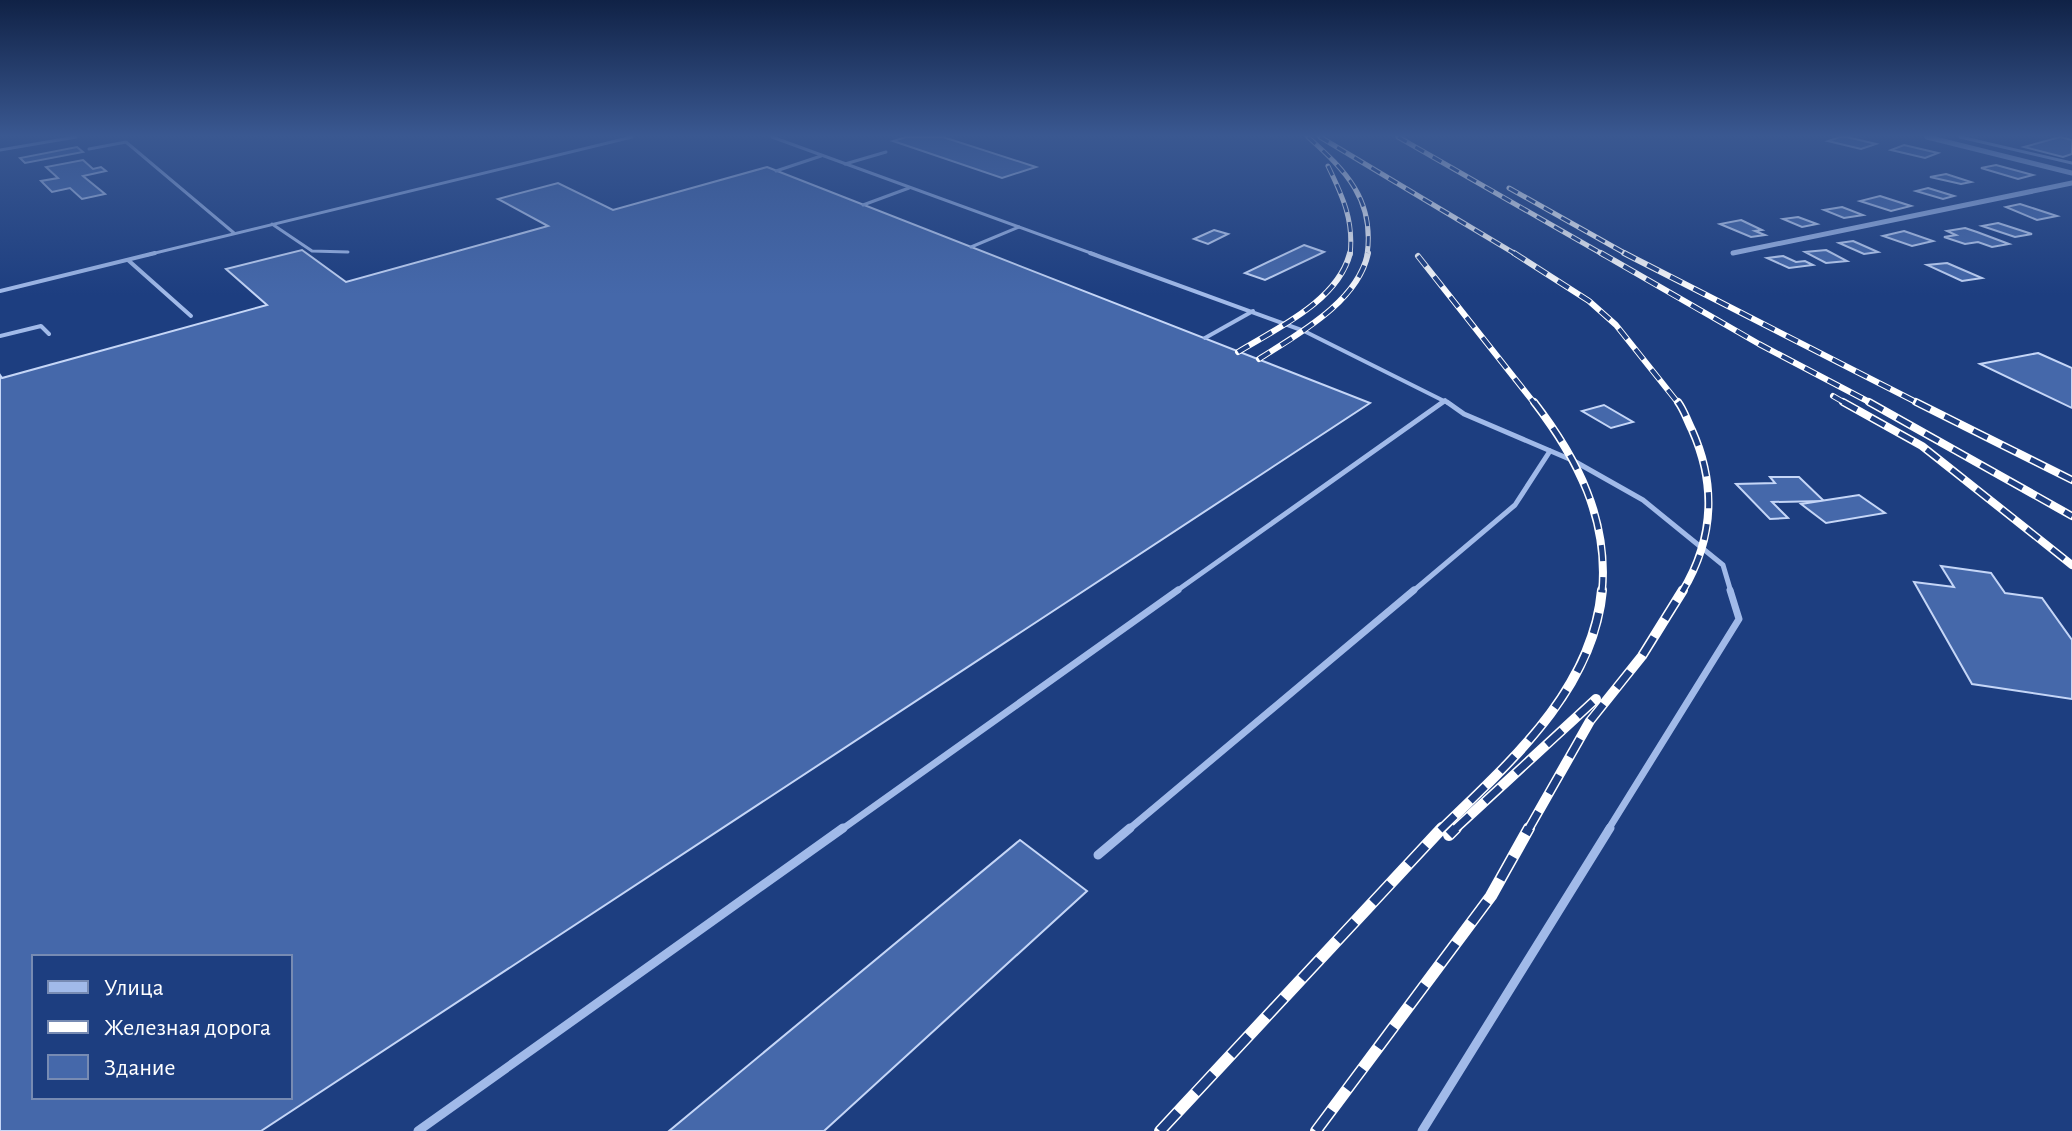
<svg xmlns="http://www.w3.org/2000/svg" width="2072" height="1131" font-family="'Alegreya Sans',sans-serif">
	<rect width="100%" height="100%" fill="#1d3e80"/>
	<g fill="#4568aa" stroke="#c5d6f7" stroke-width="2" fill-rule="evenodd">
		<polygon points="906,137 943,137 1036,167 1002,178 893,141"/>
		<polygon points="1840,137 1847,137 1876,144 1861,149 1828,141"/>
		<polygon points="2060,137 2072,140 2072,154 2063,157 2024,147"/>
		<polygon points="1904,145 1938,153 1925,158 1891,150"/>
		<polygon points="77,147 83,152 25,163 20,158"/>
		<polygon points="83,160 93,169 101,167 106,171 83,176 105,194 82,199 70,188 52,192 41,181 58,178 46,167"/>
		<polygon points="1996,165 2033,175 2018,179 1981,168"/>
		<path d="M767 167 1370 403 261 1131H0V375L2 378 267 305 226 269 302 250 346 282 548 226 498 199 558 183 613 210ZM34 957H290V1097H34Z"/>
		<polygon points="1946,174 1971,182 1961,184 1930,177"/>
		<polygon points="1928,188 1954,196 1943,199 1916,191"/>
		<polygon points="1880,196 1911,206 1891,211 1860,201"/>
		<polygon points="2020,204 2057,216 2037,220 2006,207"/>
		<polygon points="1842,207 1863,215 1844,218 1824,210"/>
		<polygon points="1798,217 1817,224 1802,227 1783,219"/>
		<polygon points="1741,220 1762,230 1755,231 1765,235 1751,237 1720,224"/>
		<polygon points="1998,223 2032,234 2015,237 1982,226"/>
		<polygon points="1965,228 1977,232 2009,244 1992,247 1978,242 1965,244 1944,237 1956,235 1947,231"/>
		<polygon points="1214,230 1228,234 1208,244 1194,239"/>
		<polygon points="1904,231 1933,241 1912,246 1883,236"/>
		<polygon points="1853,241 1878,252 1864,254 1839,243"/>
		<polygon points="1304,245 1324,252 1265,280 1245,273"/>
		<polygon points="1826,250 1847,261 1826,263 1805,252"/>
		<polygon points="1783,256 1796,262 1805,261 1813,265 1789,268 1767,258"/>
		<polygon points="1947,263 1982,278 1962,281 1927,265"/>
		<polygon points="2038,353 2072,368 2072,408 1980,364"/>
		<polygon points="1604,405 1633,422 1611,428 1582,411"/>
		<polygon points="1770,477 1799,477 1824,501 1772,502 1788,518 1770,519 1736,484 1775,483"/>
		<polygon points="1859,495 1885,513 1826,523 1801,504"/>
		<polygon points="1941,566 1991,573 2005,593 2042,598 2072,640 2072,699 1972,684 1914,582 1954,587"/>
		<polygon points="1020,840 1087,891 824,1131 669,1131"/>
	</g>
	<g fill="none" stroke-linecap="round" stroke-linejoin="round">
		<g stroke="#a1bae9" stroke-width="3">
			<polyline points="772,137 1096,255"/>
			<polyline points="1960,137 2072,163"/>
			<polyline points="89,149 126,142 234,233"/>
			<polyline points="0,150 76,137"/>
			<polyline points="845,164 886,152"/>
			<polyline points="776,171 821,156"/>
			<polyline points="863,205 909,188"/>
			<polyline points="272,224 312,251 348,252"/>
			<polyline points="971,247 1019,227"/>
			<polyline points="147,255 632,137"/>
		</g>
		<g stroke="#a1bae9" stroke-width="4">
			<polyline points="1090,253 1304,331 1450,404"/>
			<polyline points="128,260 191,316"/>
			<polyline points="0,291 155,253"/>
			<polyline points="0,336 41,326 49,334"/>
			<polyline points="1205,338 1253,311"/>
			<polyline points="1440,404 1445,400"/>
		</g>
		<g stroke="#a1bae9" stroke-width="5">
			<polyline points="1447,402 1464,414 1574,461 1643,500 1723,565 1731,592"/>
			<polyline points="1175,592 1443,402"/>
			<polyline points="1412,592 1515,505 1550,451"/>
		</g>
		<g stroke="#a1bae9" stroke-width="7">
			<polyline points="841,830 1178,590"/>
			<polyline points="1128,830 1414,590"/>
			<polyline points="1608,830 1739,619 1730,590"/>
		</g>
		<g stroke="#a1bae9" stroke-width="9">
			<polyline points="1098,855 1130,828"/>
			<polyline points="418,1131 843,828"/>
			<polyline points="1422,1131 1610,828"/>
		</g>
		<g stroke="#a1bae9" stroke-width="5">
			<polyline points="1927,137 2072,173"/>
			<polyline points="1733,253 2072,183"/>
		</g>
		<defs>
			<g id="rail-far4">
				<path d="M1308 137C1346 171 1375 200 1367 255"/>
				<polyline points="1320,137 1517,255"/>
				<polyline points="1398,137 1604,255"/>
				<path d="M1328 166C1343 197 1354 221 1350 255"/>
				<polyline points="1509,188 1628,255"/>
			</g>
			<g id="rail-far3">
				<polyline points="1514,253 1589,301 1616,325 1679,404"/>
				<polyline points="1601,253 1759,344 1873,404"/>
				<polyline points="1624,253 1920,404"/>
				<polyline points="1418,256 1535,404"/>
				<path d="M1238 352C1277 328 1338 301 1350 253"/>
				<path d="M1259 359C1298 334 1358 302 1368 253"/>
				<polyline points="1833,396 1847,404"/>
			</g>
			<g id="rail-far2">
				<path d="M1534 402C1577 458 1609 519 1602 592"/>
				<path d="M1678 402C1684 410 1687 420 1692 430 1717 486 1714 539 1682 592"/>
				<polyline points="1843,402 1922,446 2072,565"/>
				<polyline points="1869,402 2072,516"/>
				<polyline points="1916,402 2072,480"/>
			</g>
			<g id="rail-far1">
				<path d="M1440 830C1508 764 1593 691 1602 590"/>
				<polyline points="1454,830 1596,699"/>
				<polyline points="1528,830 1590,721 1642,656 1683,590"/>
			</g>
			<g id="rail">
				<polyline points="1449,835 1456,828"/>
				<polyline points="1160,1131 1442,828"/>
				<polyline points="1316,1131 1491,896 1529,828"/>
			</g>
		</defs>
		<use href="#rail-far4" stroke="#fff" stroke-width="5"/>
		<use href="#rail-far3" stroke="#fff" stroke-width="6"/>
		<use href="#rail-far2" stroke="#fff" stroke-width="8"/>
		<use href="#rail-far1" stroke="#fff" stroke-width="10"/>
		<use href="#rail" stroke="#fff" stroke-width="12"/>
		<use href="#rail-far4" stroke="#1d3e80" stroke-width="3" stroke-dasharray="10" stroke-linecap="butt"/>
		<use href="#rail-far3" stroke="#1d3e80" stroke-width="4" stroke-dasharray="13" stroke-linecap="butt"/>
		<use href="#rail-far2" stroke="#1d3e80" stroke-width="5" stroke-dasharray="16" stroke-linecap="butt"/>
		<use href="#rail-far1" stroke="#1d3e80" stroke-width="7" stroke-dasharray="21" stroke-linecap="butt"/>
		<use href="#rail" stroke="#1d3e80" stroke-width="9" stroke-dasharray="26" stroke-linecap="butt"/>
	</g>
	<linearGradient id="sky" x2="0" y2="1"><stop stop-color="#102246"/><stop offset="0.46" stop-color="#3a5891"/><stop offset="1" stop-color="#3a5891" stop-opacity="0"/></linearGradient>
	<rect width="2072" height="295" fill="url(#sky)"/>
	<rect x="32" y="955" width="260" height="144" fill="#1d3e80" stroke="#778bb3" stroke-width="2"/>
	<rect x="48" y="981" width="40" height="12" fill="#a1bae9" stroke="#778bb3" stroke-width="2"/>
	<text x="104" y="995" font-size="24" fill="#ffffff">Улица</text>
	<rect x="48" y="1021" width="40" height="12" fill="#ffffff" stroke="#778bb3" stroke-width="2"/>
	<text x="104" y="1035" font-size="24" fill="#ffffff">Железная дорога</text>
	<rect x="48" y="1055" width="40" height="24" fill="#4568aa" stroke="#778bb3" stroke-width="2"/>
	<text x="104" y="1075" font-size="24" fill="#ffffff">Здание</text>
</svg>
